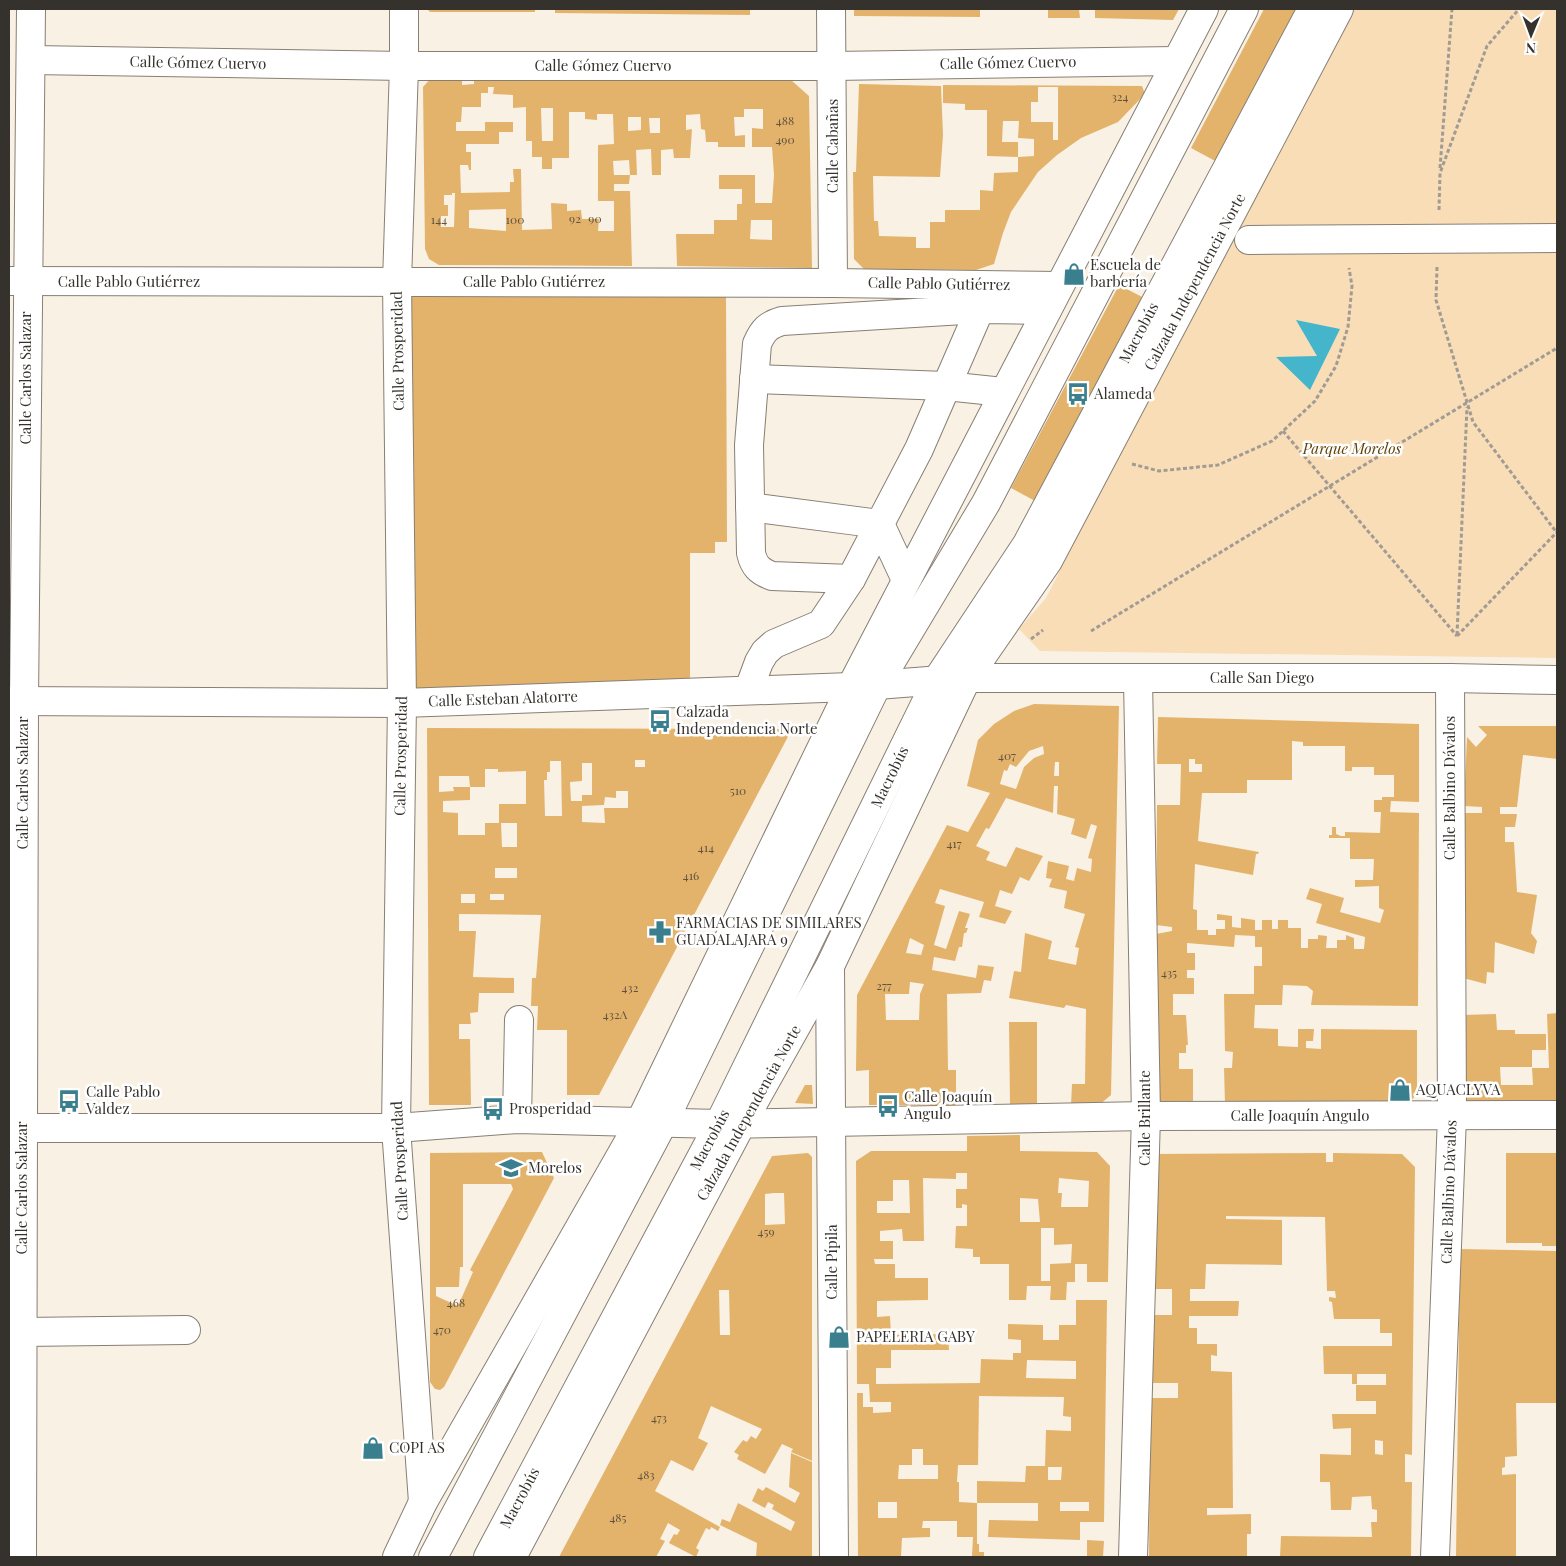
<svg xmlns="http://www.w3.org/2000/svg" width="1566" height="1566" font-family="'Playfair Display',serif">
	<rect width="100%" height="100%" fill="#faf1e5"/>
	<polygon fill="#f8ddb7" points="1346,9 1557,9 1557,658 1040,651 1019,629 1046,598"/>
	<polygon fill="#45b5cb" points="1296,320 1340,329 1310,390 1276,357 1317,356"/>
	<g fill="#e3b36c" fill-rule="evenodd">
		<polygon points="427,9 535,9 535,12 430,12"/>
		<polygon points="555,9 750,9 750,15 555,13"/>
		<polygon points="854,9 980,9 980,17 854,16"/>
		<polygon points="1048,9 1079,9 1080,18 1048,18"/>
		<polygon points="1095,9 1179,9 1173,20 1095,18"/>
		<polygon points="1264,9 1300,9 1219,163 1191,148"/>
		<path d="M431 78H462V85L474 84V78L791 80 809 96 812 268 677 266 676 234H714V220H737V204H742V189H719V175H755V203H772L774 175 772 147H752V128L763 129V109H744V117H734L735 136 745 135V147H718V142H706L705 130 701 129 700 114 686 115V130L692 129 690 158H674L673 149 661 150V175H652L651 149 636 150 637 175H630L629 160 613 161 614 175H630L629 184H614V191H630L632 266 439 265 429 259 425 249 423 87ZM488 87H494L493 94 513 95V108L526 107V141H532V157H542V169H552V158H569V112H585V119L597 120V114H613L614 144 598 145V201H614V231H598L599 219H582L581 210 567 211V204L551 203 552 229 522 230 521 169H513L514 182H510V192L461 193 460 165H468L469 170H471V152H466V144H499V132H513V122H485V131H456V122H461L462 107H481V93H488ZM541 108H553V141H542ZM628 117H641V130L628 131ZM649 118H660V133H650ZM452 193H455L454 227H441V216H448V205H444V195H452ZM506 209V231L469 228V210ZM751 220H772V240L750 239Z"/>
		<path d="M859 84 941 86 943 135 940 177 873 176 874 221H878L879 236 916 237V248H930V222H945V210H980V190L993 191 994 173 1018 172V157L1034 156V139L1018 138 1019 121H1003L1002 142H1018V157L987 156V110H965V104L943 103V85L1142 86 1145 94 1118 122 1081 138 1057 155 1038 172 1011 212 1003 233 994 264 976 270 864 269 854 259 853 172H856ZM1038 87H1058V140H1053V122H1031V102H1038Z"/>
		<polygon points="1119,285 1146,299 1037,502 1011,488"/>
		<polygon points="411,296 726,296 727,542 715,542 715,553 690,553 690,679 416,690"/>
		<path d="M1034 704 1119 706 1111 1095 1099 1105H1071L1072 1084H1085L1086 1009 1066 1005 1064 1008 1009 998 1014 971 1021 972 1025 933 1052 941 1048 959 1076 965 1079 948 1075 947 1085 914 1064 908 1067 891 1049 887 1052 879 1046 878 1048 861 1069 866 1066 879 1074 881 1077 868 1091 872 1092 859 1088 858 1097 826 1091 824 1086 839 1071 834 1075 819 1057 814 1058 786H1054L1053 813 1006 798 989 829 986 828 976 846 990 852 986 860 1006 867 1016 847 1043 856 1029 881 1020 877 1012 894 1000 890 995 906 1012 911 1005 924 979 917 984 902 940 889 935 903 945 906 934 945 946 949 959 911 970 914 965 928H968L966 933H964L962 947H959L955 961 934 957 932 970 976 978 978 965 994 967 991 981 984 980 981 993 947 994 948 1070H956V1105H869V1070L856 1071 857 995 947 825 968 832 990 793 967 786 978 740 994 724 1014 711ZM1043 746 1044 754 1034 758 1024 767 1016 789 1000 784 1004 770 1007 771 1010 764 1016 767 1029 751ZM1055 762H1059V776H1054ZM910 938 924 945 921 955 906 953ZM910 982 924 984 920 994 919 1020H886L885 994H909Z"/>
		<path d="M1158 717 1419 724V802L1391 801 1390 812 1419 813 1418 1006 1311 1005 1313 991 1307 986 1283 985 1282 1005H1255L1254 1028 1278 1029V1046L1298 1047V1029H1314L1313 1041H1306V1048L1321 1049V1029L1417 1030V1095L1405 1105 1225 1104 1224 1068H1232L1233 1052 1225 1051 1224 994H1254V966H1262V947H1255V936L1235 935 1234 947 1187 943V953H1195V970H1187V978H1194V994H1173V1015H1186L1188 1045H1186V1053H1179V1069H1193V1105L1164 1104 1155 1096 1156 934 1172 931V927L1156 925 1157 805H1180L1181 764H1157ZM1292 741 1303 742V746H1345V771H1352V767H1374V775H1394V797H1382V800H1374V812H1381L1380 833 1345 832V836H1341L1336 834V827H1332V835H1329V838H1350V859H1374L1373 880H1355V887L1379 886V908L1384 910 1380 923 1340 912 1344 898 1310 888 1306 899 1322 904 1316 923 1365 937 1364 949H1354V938L1346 935V940H1337V948H1326L1327 936 1318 935V939H1308V948H1301V928H1288V920H1278V929H1272V920H1262V930H1255V920L1241 918V928L1232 927V916L1217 914V920H1225V929H1216V935H1208V930H1197V910L1193 909 1195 864 1253 875 1256 854H1258L1259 852 1198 841 1202 793H1247V780H1292ZM1189 759H1195V764H1202V772H1189Z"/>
		<polygon points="1478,726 1557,726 1557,759 1523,755 1517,807 1500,807 1500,814 1517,814 1515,827 1505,827 1505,842 1514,842 1517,892 1537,895 1531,933 1537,941 1534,954 1495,942 1494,973 1487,972 1486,984 1463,978 1465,813 1482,813 1482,807 1464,806 1467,737 1476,747 1487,735"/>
		<path d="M427 728 792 729 599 1095H567V1030H537L538 1006H531L532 978H536L541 915 459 914V931H476L473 977 514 978V993H479L478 1012 470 1013 471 1024H459V1039H470L471 1105H429ZM635 760H645V767H635ZM550 761H561L562 816H545L544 780H547V772H550ZM582 763H592V795H582V801H571L570 782 582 781ZM485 769H498V772L526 771V804H499V823H485V835H458V813L443 812V801L470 800V787H453L454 791 439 792V776H469L470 787H485ZM616 791H628V808H604L605 823 582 822V806L604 805 605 797 616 798ZM501 823H517V847H502ZM495 868H517V878H495ZM461 894H475V903H461ZM490 894H504V900H490Z"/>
		<polygon points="1557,1013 1557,1103 1469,1104 1461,1096 1462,1015 1496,1014 1497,1030 1515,1030 1515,1034 1546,1034 1546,1050 1532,1050 1532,1067 1500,1067 1501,1085 1533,1085 1532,1068 1549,1068 1547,1014"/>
		<polygon points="1009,1022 1037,1022 1037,1105 1010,1105"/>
		<polygon points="805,1085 812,1085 813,1104 795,1103"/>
		<path d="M1020 1135V1151L1097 1152 1110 1166 1108 1282H1087V1264H1075V1282H1067L1066 1300H1050L1051 1286H1027L1026 1300H1009V1264H980V1257H973V1249L955 1248 956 1226H967V1205L962 1204V1208H956V1189H967V1173H956V1179L923 1178 924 1241H903L902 1229 880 1231V1241H893V1259H874L875 1264H895V1278H928V1300L877 1301V1317L890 1316 891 1335 948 1334 949 1350H891V1368H876V1384L980 1383 981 1359 1013 1360V1353H1021V1340L1008 1339V1324L1043 1325V1340H1059V1325H1076V1300H1107L1104 1522H1080V1540L988 1537 989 1520 1038 1521V1503H977V1481L1025 1482 1026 1466H1045L1046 1430 1071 1431V1417L1063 1416 1064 1397 979 1396 978 1465H958L957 1482H959V1502L977 1503V1544H979V1552H984V1557L972 1556 973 1537H957V1521H923L922 1528H930V1537L902 1538 901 1557H858L857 1393H863V1407H873V1413L891 1412V1402H870L869 1384H857L856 1161 871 1151H967V1136ZM1059 1178 1089 1181 1088 1207H1061L1062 1193H1058ZM893 1180H909L910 1213H877V1201H893ZM1020 1198 1038 1199 1040 1222H1020ZM1041 1228H1054V1245L1072 1244 1071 1263 1050 1264V1281H1041ZM1027 1360 1076 1361V1379L1026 1378ZM912 1449H923V1465H938V1479H898L899 1465H912ZM1048 1467H1062L1061 1480H1048ZM878 1502H897V1518H878ZM1060 1502H1089V1511H1060Z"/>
		<path d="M542 1152 554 1178 444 1387 440 1390 435 1389 430 1382V1153ZM463 1184H511L513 1189 470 1270 473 1272 458 1306 436 1296V1287H459L460 1267H463Z"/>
		<path d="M808 1153 812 1157V1461L791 1452 793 1449 782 1444 765 1474 737 1459 739 1455 734 1452 743 1440 747 1442 751 1436 756 1439 762 1429 711 1406 698 1438 708 1443 693 1471 671 1460 655 1491 720 1527 718 1531 711 1527 710 1530 706 1528 696 1548 699 1550 696 1557 669 1543 674 1534 677 1535 680 1530 668 1523 660 1539 665 1541 656 1557H559L772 1156ZM774 1193H784L785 1224 765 1225V1194ZM719 1290H729L730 1335H720Z"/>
		<path d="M1326 1153V1162H1333V1153L1402 1154 1415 1167 1412 1455 1405 1454V1482H1412L1411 1557H1280L1281 1536 1372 1537 1371 1522H1377V1510L1372 1509 1371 1496 1352 1497 1351 1510H1331L1330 1482H1320V1454L1351 1455V1428L1333 1429 1332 1414H1376V1401H1356V1385H1386V1374H1357V1384H1352V1374H1324L1323 1346H1392V1333H1380V1319H1334L1332 1302 1329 1301V1297L1336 1298 1335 1291H1327L1325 1217 1226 1216V1219L1282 1220V1265L1206 1264 1205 1289H1190V1301H1239L1238 1316H1189V1328H1197V1344H1217V1356L1211 1355V1371L1232 1372 1233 1508H1207V1515L1251 1514V1534H1247V1557H1149L1150 1398H1178V1383H1150V1315H1172V1289H1150L1151 1154ZM1375 1440 1383 1441V1455L1375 1454Z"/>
		<polygon points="1506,1153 1557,1153 1557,1246 1542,1246 1542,1243 1506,1243"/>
		<polygon points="1460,1249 1557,1251 1557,1403 1516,1403 1517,1456 1505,1457 1505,1467 1502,1468 1502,1475 1516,1474 1516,1557 1456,1557"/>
		<polygon points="791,1453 812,1462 812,1557 756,1557 757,1543 720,1525 722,1519 730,1522 738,1503 791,1531 795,1522 772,1509 774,1505 768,1502 765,1508 752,1501 758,1488 763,1491 766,1487 795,1503 800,1493 789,1487"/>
		<polygon points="1087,1540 1104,1541 1103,1557 1087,1557"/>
	</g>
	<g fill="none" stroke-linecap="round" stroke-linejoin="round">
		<defs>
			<g id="minor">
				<polyline points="404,9 404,66 397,282 402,703 396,1128 423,1502"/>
				<polyline points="831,9 833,283"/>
				<polyline points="31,60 404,66 833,66 1176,61"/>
				<polyline points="1249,240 1557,238"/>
				<polyline points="9,281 833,283 1059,286"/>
				<polyline points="754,379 946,386 1003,392"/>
				<polyline points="750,507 880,524 906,580"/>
				<path d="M851 579 772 576C759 571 754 566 751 553L749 445 757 344C763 330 768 325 782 321L980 309 1047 310"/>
				<polyline points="749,689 759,662 765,652 774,644 821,624 851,579 919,449 980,309"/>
				<polyline points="9,701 402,703 851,687 967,678 1450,678 1557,680"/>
				<polyline points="830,966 834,1557"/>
				<polyline points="517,1119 519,1020"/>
				<polyline points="9,1128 396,1128 517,1119 719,1124 1146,1116 1557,1115"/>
				<polyline points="22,1332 186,1330"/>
				<polyline points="22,1557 24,701 31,9"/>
				<polyline points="433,1557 663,1123 877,685 986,503 1244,9"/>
				<polyline points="488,1557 719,1124 937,680 1027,544 1312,9"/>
				<polyline points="1133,1557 1146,1116 1138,679"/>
				<polyline points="1435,1557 1452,1116 1450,678"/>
			</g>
			<g id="major">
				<polyline points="397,1557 423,1502 640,1122 851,687 1204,9"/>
				<polyline points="512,1557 742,1123 830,966 967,678 1048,561 1339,9"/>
			</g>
		</defs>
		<use href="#minor" stroke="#877f74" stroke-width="30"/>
		<use href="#major" stroke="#877f74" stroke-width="30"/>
		<g stroke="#a29b93" stroke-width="3" stroke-dasharray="4 2.5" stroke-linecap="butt">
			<polyline points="1440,168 1452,9"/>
			<polyline points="1439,210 1440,173 1487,46 1519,9"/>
			<polyline points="1437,267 1436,300 1473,422 1557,533"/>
			<polyline points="1283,431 1457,636"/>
			<polyline points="1132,464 1159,471 1218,465 1272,441 1283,431 1315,401 1336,366 1348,327 1352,286 1349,268"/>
			<polyline points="1091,631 1557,348"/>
			<polyline points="1457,635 1467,407"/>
			<polyline points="1457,636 1557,532"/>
			<polyline points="1031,639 1043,630"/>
		</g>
		<use href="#minor" stroke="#fff" stroke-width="28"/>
		<use href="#major" stroke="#fff" stroke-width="28"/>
	</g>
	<defs>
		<symbol id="shop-bare" viewBox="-9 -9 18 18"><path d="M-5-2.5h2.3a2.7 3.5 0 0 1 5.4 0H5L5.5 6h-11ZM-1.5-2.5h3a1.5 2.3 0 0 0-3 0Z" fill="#3a7f8d" stroke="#fff" stroke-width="2.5" paint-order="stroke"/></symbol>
		<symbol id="bus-bare" viewBox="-9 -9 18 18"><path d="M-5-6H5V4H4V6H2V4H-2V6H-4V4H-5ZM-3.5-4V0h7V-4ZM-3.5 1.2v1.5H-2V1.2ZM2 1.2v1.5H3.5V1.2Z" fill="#3a7f8d" stroke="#fff" stroke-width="2.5" paint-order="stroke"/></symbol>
		<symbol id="pharmacy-bare" viewBox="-9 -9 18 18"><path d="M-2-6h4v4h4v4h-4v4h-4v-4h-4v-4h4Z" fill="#3a7f8d" stroke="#fff" stroke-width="2.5" paint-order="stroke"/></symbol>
		<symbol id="school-bare" viewBox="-9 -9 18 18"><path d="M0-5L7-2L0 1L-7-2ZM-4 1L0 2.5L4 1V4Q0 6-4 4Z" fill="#3a7f8d" stroke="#fff" stroke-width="2.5" paint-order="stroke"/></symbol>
	</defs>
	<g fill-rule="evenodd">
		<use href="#shop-bare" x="1058" y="258" width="32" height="32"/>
		<use href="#bus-bare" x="1062" y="378" width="32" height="32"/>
		<use href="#bus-bare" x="644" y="705" width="32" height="32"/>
		<use href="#pharmacy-bare" x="644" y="916" width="32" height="32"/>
		<use href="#shop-bare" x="1384" y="1074" width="32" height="32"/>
		<use href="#bus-bare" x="53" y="1085" width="32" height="32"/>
		<use href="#bus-bare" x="872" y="1090" width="32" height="32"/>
		<use href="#bus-bare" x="477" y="1093" width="32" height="32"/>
		<use href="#school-bare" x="495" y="1152" width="32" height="32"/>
		<use href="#shop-bare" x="823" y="1321" width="32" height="32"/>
		<use href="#shop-bare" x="357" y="1432" width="32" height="32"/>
	</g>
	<g text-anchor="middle" stroke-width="5" stroke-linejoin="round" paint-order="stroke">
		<g font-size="12" fill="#60523d">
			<text x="1120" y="101">324</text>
			<text x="785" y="125">488</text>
			<text x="785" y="144">490</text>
			<text x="575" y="223">92</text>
			<text x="595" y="223">90</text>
			<text x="439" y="224">144</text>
			<text x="515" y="224">100</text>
			<text x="1007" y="760">407</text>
			<text x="738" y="795">510</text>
			<text x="954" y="848">417</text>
			<text x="706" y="852">414</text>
			<text x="691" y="880">416</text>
			<text x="1169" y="977">435</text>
			<text x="884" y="990">277</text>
			<text x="630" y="992">432</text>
			<text x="615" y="1019">432A</text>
			<text x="766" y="1236">459</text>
			<text x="456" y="1307">468</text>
			<text x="442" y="1334">470</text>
			<text x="659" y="1422">473</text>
			<text x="646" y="1479">483</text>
			<text x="618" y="1522">485</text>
		</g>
		<g font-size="15" fill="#35322d" stroke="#fff">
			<text transform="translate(198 63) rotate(1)" y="5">Calle Gómez Cuervo</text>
			<text transform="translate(1008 63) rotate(-1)" y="5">Calle Gómez Cuervo</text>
			<text x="603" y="71">Calle Gómez Cuervo</text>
			<text transform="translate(833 146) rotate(-90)" y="5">Calle Cabañas</text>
			<text x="129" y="287">Calle Pablo Gutiérrez</text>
			<text x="534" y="287">Calle Pablo Gutiérrez</text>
			<text transform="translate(1195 282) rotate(-62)" y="5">Calzada Independencia Norte</text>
			<text transform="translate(939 284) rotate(1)" y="5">Calle Pablo Gutiérrez</text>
			<text transform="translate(1139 333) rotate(-62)" y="5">Macrobús</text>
			<text transform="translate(398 351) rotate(-91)" y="5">Calle Prosperidad</text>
			<text transform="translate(26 378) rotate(-90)" y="5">Calle Carlos Salazar</text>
			<text x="1262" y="683">Calle San Diego</text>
			<text transform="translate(503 699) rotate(-2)" y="5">Calle Esteban Alatorre</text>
			<text transform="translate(401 756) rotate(-89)" y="5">Calle Prosperidad</text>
			<text transform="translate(890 777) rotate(-64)" y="5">Macrobús</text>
			<text transform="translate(23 783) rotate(-90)" y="5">Calle Carlos Salazar</text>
			<text transform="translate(1450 788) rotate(-90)" y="5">Calle Balbino Dávalos</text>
			<text transform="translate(749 1113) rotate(-61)" y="5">Calzada Independencia Norte</text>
			<text x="1300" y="1121">Calle Joaquín Angulo</text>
			<text transform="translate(1145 1118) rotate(-90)" y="5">Calle Brillante</text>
			<text transform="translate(710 1140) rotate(-62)" y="5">Macrobús</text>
			<text transform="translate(400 1161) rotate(-93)" y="5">Calle Prosperidad</text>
			<text transform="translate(22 1188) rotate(-90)" y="5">Calle Carlos Salazar</text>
			<text transform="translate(1449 1192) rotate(-88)" y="5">Calle Balbino Dávalos</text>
			<text transform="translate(832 1262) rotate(-90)" y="5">Calle Pípila</text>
			<text transform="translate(520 1498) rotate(-62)" y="5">Macrobús</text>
		</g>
		<g font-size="15" fill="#35322d" stroke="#fff" text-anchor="start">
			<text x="1090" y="270">Escuela de<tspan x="1090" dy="17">barbería</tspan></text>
			<text x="1094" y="399">Alameda</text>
			<text x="676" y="717">Calzada<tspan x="676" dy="17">Independencia Norte</tspan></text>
			<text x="676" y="928">FARMACIAS DE SIMILARES<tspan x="676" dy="17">GUADALAJARA 9</tspan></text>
			<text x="1416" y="1095">AQUACLYVA</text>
			<text x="86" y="1097">Calle Pablo<tspan x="86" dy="17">Valdez</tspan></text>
			<text x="904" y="1102">Calle Joaquín<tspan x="904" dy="17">Angulo</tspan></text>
			<text x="509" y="1114">Prosperidad</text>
			<text x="528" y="1173">Morelos</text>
			<text x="856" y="1342">PAPELERIA GABY</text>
			<text x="389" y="1453">COPI AS</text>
		</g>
		<g font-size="15" font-style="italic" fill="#614107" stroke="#fff">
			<text x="1352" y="454">Parque Morelos</text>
		</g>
	</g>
	<rect width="1566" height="1566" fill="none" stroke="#35322d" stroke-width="20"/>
	<g transform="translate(1531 35) rotate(181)" stroke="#ffffff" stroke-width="4" paint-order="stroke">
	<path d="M0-4L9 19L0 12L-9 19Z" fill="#35322d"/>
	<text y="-8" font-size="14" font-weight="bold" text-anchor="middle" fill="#35322d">N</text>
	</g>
</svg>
